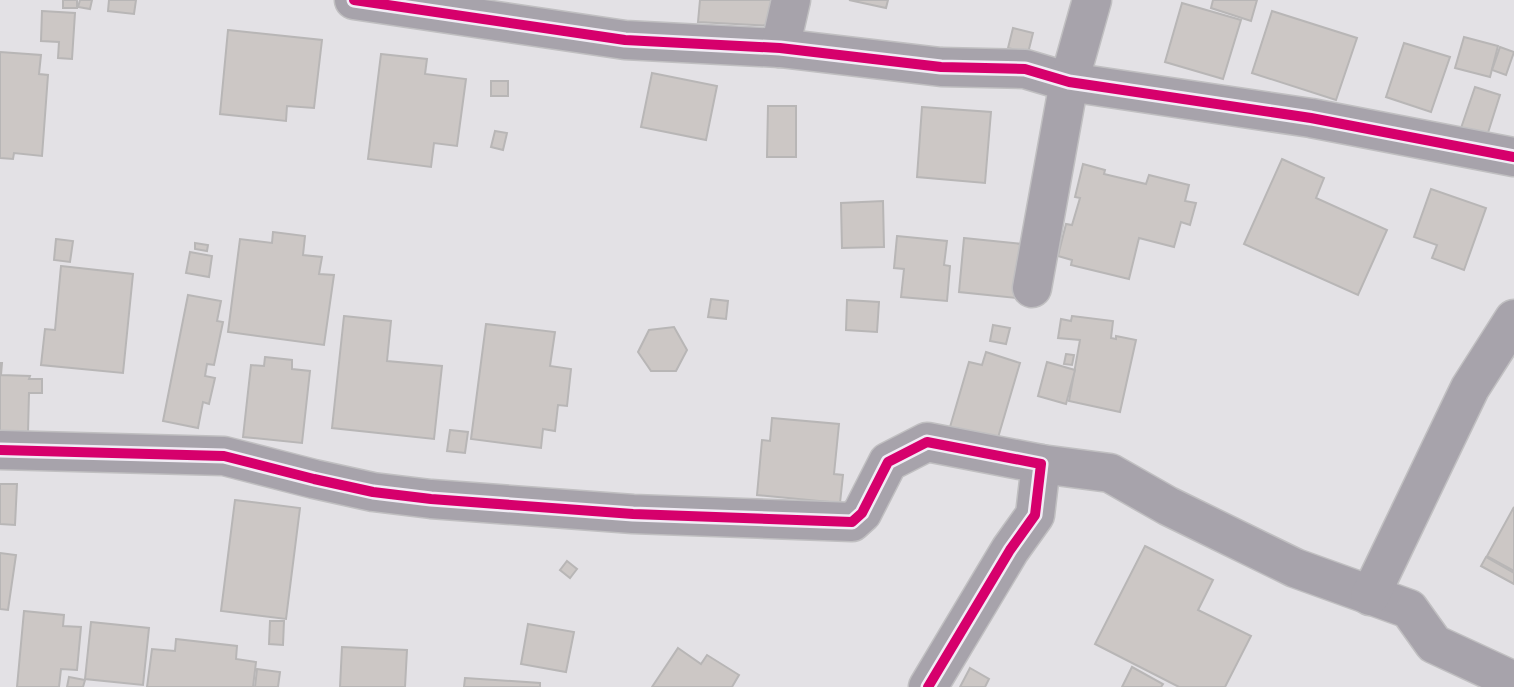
<svg xmlns="http://www.w3.org/2000/svg" width="1514" height="687" font-family="Mulish,sans-serif">
	<rect width="100%" height="100%" fill="#e3e1e5"/>
	<g fill="#ccc7c5" stroke="#b8b6b6" stroke-width="2">
		<rect x="63" y="0" width="14" height="8"/>
		<polygon points="80,0 92,0 90,9 78,7"/>
		<polygon points="109,0 136,0 134,14 108,11"/>
		<polygon points="700,0 777,0 775,26 698,22"/>
		<polygon points="849,0 888,0 886,8"/>
		<polygon points="1213,0 1257,0 1251,21 1211,8"/>
		<polygon points="1182,3 1241,20 1223,79 1165,62"/>
		<polygon points="42,11 75,13 72,59 58,58 59,42 41,41"/>
		<polygon points="1272,11 1357,38 1336,100 1252,73"/>
		<polygon points="1013,28 1033,33 1028,53 1008,48"/>
		<polygon points="228,30 322,40 314,108 287,106 286,121 220,114"/>
		<polygon points="1464,37 1498,46 1490,77 1455,68"/>
		<polygon points="1404,43 1450,57 1431,112 1386,97"/>
		<polygon points="1500,47 1514,52 1506,75 1492,70"/>
		<polygon points="0,52 41,55 39,74 48,75 42,156 14,153 13,159 0,158"/>
		<polygon points="381,54 427,59 425,74 466,79 457,146 434,143 431,167 368,159"/>
		<polygon points="652,73 717,86 706,140 641,127"/>
		<rect x="491" y="81" width="17" height="15"/>
		<polygon points="1475,87 1500,95 1486,139 1460,131"/>
		<polygon points="768,106 796,106 796,157 767,157"/>
		<polygon points="922,107 991,112 985,183 917,177"/>
		<polygon points="495,131 507,133 503,150 491,147"/>
		<polygon points="1282,159 1324,178 1316,198 1387,230 1358,295 1244,244"/>
		<polygon points="1083,164 1105,170 1104,174 1146,184 1149,175 1189,185 1185,201 1196,203 1190,225 1181,222 1174,247 1139,238 1129,279 1071,265 1072,260 1058,256 1066,224 1072,225 1080,198 1075,197"/>
		<polygon points="1431,189 1486,208 1464,270 1432,258 1437,245 1414,237"/>
		<polygon points="883,201 884,247 842,248 841,203"/>
		<polygon points="273,232 305,236 303,255 322,257 319,274 334,275 324,345 228,332 240,239 272,243"/>
		<polygon points="897,236 947,241 944,265 950,266 947,301 901,297 904,269 894,268"/>
		<polygon points="964,238 1022,244 1016,298 959,292"/>
		<polygon points="56,239 73,241 70,262 54,260"/>
		<polygon points="195,243 208,245 207,251 195,249"/>
		<polygon points="190,252 212,256 209,277 186,273"/>
		<polygon points="61,266 133,274 123,373 41,365 45,329 55,330"/>
		<polygon points="188,295 221,301 217,321 223,322 214,365 207,364 205,376 215,378 209,404 203,402 198,428 163,421"/>
		<polygon points="711,299 728,301 726,319 708,317"/>
		<polygon points="847,300 879,302 877,332 846,330"/>
		<polygon points="344,316 391,321 387,361 442,366 434,439 332,428"/>
		<polygon points="1072,316 1113,321 1111,338 1116,339 1116,336 1136,340 1120,412 1069,401 1080,340 1058,338 1061,319 1071,321"/>
		<polygon points="486,324 555,332 550,366 571,369 567,406 558,405 555,431 543,429 541,448 471,439"/>
		<polygon points="993,325 1010,328 1006,344 990,341"/>
		<polygon points="674,327 687,350 676,371 651,371 638,352 649,330"/>
		<polygon points="986,352 1020,363 997,441 950,427 969,362 982,365"/>
		<polygon points="1066,354 1074,355 1072,365 1064,364"/>
		<polygon points="265,357 292,360 292,369 310,371 302,443 243,437 251,365 264,366"/>
		<polygon points="1047,362 1075,370 1066,404 1038,396"/>
		<polygon points="0,363 2,363 1,375 30,376 29,379 42,379 42,393 29,393 28,432 0,431"/>
		<polygon points="772,418 839,424 834,474 843,475 840,503 757,495 762,440 770,441"/>
		<polygon points="450,430 468,432 465,453 447,451"/>
		<polygon points="0,484 17,484 15,525 0,524"/>
		<polygon points="235,500 300,508 286,619 221,611"/>
		<polygon points="1514,507 1514,571 1487,556"/>
		<polygon points="1145,546 1213,580 1198,610 1251,636 1225,687 1179,687 1095,644"/>
		<polygon points="0,553 16,555 8,610 0,609"/>
		<polygon points="1486,557 1514,573 1514,584 1481,566"/>
		<polygon points="567,561 577,569 570,578 560,570"/>
		<polygon points="24,611 64,615 63,626 81,627 77,670 61,669 59,687 17,687"/>
		<polygon points="270,621 284,621 283,645 269,644"/>
		<polygon points="91,622 149,628 143,685 85,679"/>
		<polygon points="528,624 574,632 566,672 521,664"/>
		<polygon points="176,639 237,646 236,659 256,662 253,687 147,687 152,649 175,651"/>
		<polygon points="342,647 407,650 405,687 340,687"/>
		<polygon points="678,648 701,664 707,655 739,675 732,687 652,687"/>
		<polygon points="1132,667 1163,684 1161,687 1122,687"/>
		<polygon points="970,668 989,679 985,687 960,687"/>
		<polygon points="257,669 280,672 278,687 255,687"/>
		<polygon points="69,677 85,680 83,687 67,687"/>
		<polygon points="465,678 540,683 540,687 464,687"/>
	</g>
	<g fill="none" stroke-linecap="round" stroke-linejoin="round">
		<defs>
			<g id="minor">
				<polyline points="354,0 625,40 780,48 941,67 1025,69 1069,82 1311,118 1514,157"/>
				<polyline points="780,48 791,0"/>
				<polyline points="1032,288 1069,82 1092,0"/>
				<polyline points="0,450 224,456 314,479 373,492 431,499 633,514 852,522 862,513 888,462 927,442 1041,464 1035,515 1010,550 928,687"/>
				<polyline points="1041,464 1110,473 1168,506 1295,568 1409,609 1434,644 1514,681"/>
				<polyline points="1370,596 1470,388 1514,319"/>
			</g>
		</defs>
		<use href="#minor" stroke="#c0bfc1" stroke-width="41"/>
		<use href="#minor" stroke="#a7a3ab" stroke-width="38"/>
		<defs>
			<g id="cycleway">
				<polyline points="354,0 625,40 780,48 941,67 1025,69 1069,82 1311,118 1514,157"/>
				<polyline points="0,450 224,456 314,479 373,492 431,499 633,514 852,522 862,513 888,462 927,442 1041,464 1035,515 1010,550 928,687"/>
			</g>
		</defs>
		<use href="#cycleway" stroke="#f1ecf5" stroke-width="15"/>
		<use href="#cycleway" stroke="#d6006c" stroke-width="10"/>
	</g>
</svg>
